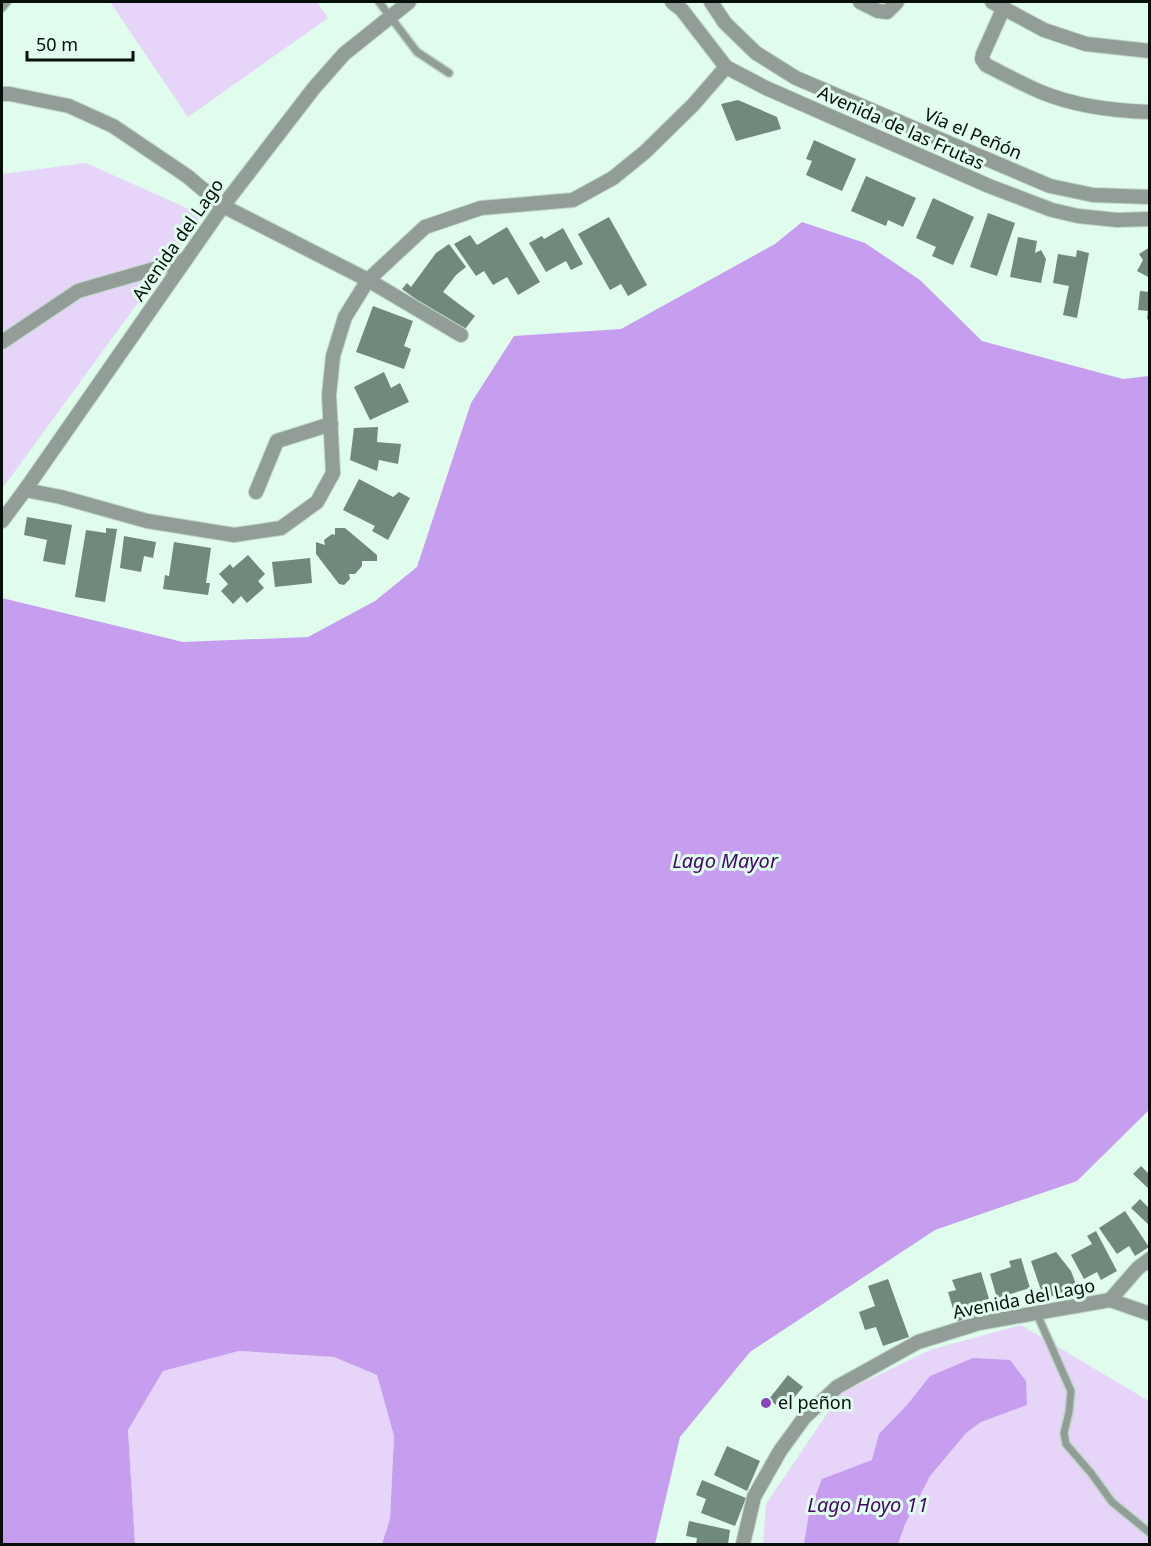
<svg xmlns="http://www.w3.org/2000/svg" width="1151" height="1546" font-family="'Noto Sans',sans-serif">
	<rect width="100%" height="100%" fill="#e0fced"/>
	<g fill="#e6d5f8">
		<polygon points="110,2 317,2 328,18 188,117"/>
		<polygon points="86,163 202,215 2,489 2,174"/>
		<polygon points="1021,1325 1149,1401 1149,1544 763,1544 766,1504 841,1393 930,1350"/>
		<polygon points="239,1351 334,1357 377,1375 394,1436 390,1519 382,1544 135,1544 128,1430 163,1371"/>
	</g>
	<g fill="#c79def">
		<polygon points="802,222 865,243 920,280 982,341 1123,379 1149,376 1149,1110 1077,1181 935,1230 750,1352 680,1437 655,1544 382,1544 390,1519 394,1436 377,1375 334,1357 239,1351 163,1371 128,1430 135,1544 2,1544 2,598 183,642 308,637 375,601 417,567 471,403 514,336 621,329 775,244"/>
		<polygon points="973,1358 1010,1360 1026,1381 1027,1405 981,1422 966,1433 930,1476 905,1524 898,1544 804,1544 809,1513 822,1479 872,1460 879,1434 907,1405 930,1376"/>
	</g>
	<g fill="#70897c">
		<polygon points="738,100 777,117 781,129 736,141 721,104"/>
		<polygon points="814,140 856,159 842,191 806,175 812,161 806,159"/>
		<polygon points="866,176 916,198 903,227 888,220 886,226 851,211"/>
		<polygon points="933,198 974,217 953,265 932,256 936,247 916,238"/>
		<polygon points="988,213 1015,223 997,276 970,267"/>
		<polygon points="609,217 647,285 628,296 621,284 610,290 578,234"/>
		<polygon points="507,227 540,282 518,295 507,277 493,285 484,271 476,276 454,244 470,235 477,245"/>
		<polygon points="563,228 583,264 571,270 566,261 546,272 529,243 542,236 544,239"/>
		<polygon points="1018,237 1037,241 1035,253 1041,250 1046,259 1041,283 1010,277"/>
		<polygon points="449,244 466,267 456,275 443,292 475,316 462,333 402,289 407,283 411,287 436,253"/>
		<polygon points="1150,247 1150,278 1137,271 1143,260 1139,254"/>
		<polygon points="1077,250 1089,253 1077,318 1063,315 1069,286 1053,283 1058,254 1076,257"/>
		<polygon points="1140,291 1150,292 1150,320 1147,319 1148,311 1138,310"/>
		<polygon points="373,306 413,321 404,346 411,349 404,369 356,352"/>
		<polygon points="384,372 391,388 400,383 409,402 370,420 354,387"/>
		<polygon points="378,427 377,442 401,444 398,464 379,460 377,471 350,460 354,428"/>
		<polygon points="359,479 393,497 399,492 410,498 388,540 372,531 375,526 343,510"/>
		<polygon points="27,517 72,525 65,565 43,561 47,540 24,535"/>
		<polygon points="106,528 117,529 105,602 75,597 86,530 106,533"/>
		<polygon points="335,528 345,528 377,555 377,561 362,561 362,566 355,574 349,574 350,579 344,585 339,584 316,554 316,542 325,545 324,540 332,534 335,535"/>
		<polygon points="124,536 156,542 153,558 144,556 141,572 120,568"/>
		<polygon points="174,542 211,548 206,583 210,583 208,595 163,589 165,575 169,576"/>
		<polygon points="248,555 265,574 258,581 264,588 247,603 241,596 233,604 221,591 228,584 219,574 230,564 233,568"/>
		<polygon points="310,558 312,583 275,587 272,562"/>
		<polygon points="1141,1166 1150,1175 1150,1190 1133,1174"/>
		<polygon points="1140,1199 1148,1207 1150,1205 1150,1226 1131,1208"/>
		<polygon points="1125,1211 1149,1247 1135,1256 1129,1246 1117,1254 1099,1228"/>
		<polygon points="1096,1231 1117,1271 1101,1280 1097,1272 1084,1279 1071,1255 1092,1244 1087,1236"/>
		<polygon points="1056,1252 1071,1271 1077,1287 1044,1299 1031,1261"/>
		<polygon points="1021,1258 1030,1288 997,1298 990,1274 1011,1267 1009,1261"/>
		<polygon points="981,1272 993,1312 957,1322 948,1292 956,1290 952,1280"/>
		<polygon points="888,1279 909,1337 883,1346 876,1327 865,1330 859,1312 875,1306 868,1286"/>
		<polygon points="788,1375 803,1387 783,1411 769,1399"/>
		<polygon points="727,1446 760,1461 747,1491 714,1475"/>
		<polygon points="702,1480 746,1498 735,1526 701,1513 706,1499 696,1495"/>
		<polygon points="689,1521 730,1530 728,1544 696,1544 697,1538 686,1536"/>
	</g>
	<g fill="none" stroke-linecap="round" stroke-linejoin="round">
		<defs>
			<g id="lane">
				<polyline points="379,2 417,52 449,73"/>
				<polyline points="2,8 7,2"/>
				<polyline points="1037,1314 1071,1391 1069,1412 1064,1433 1066,1444 1091,1473 1112,1502 1150,1533"/>
			</g>
			<g id="street">
				<polyline points="672,2 682,10 726,67 766,88 989,186 1052,210 1078,216 1117,220 1150,219"/>
				<polyline points="711,2 725,23 756,53 796,78 1050,186 1093,195 1150,197"/>
				<polyline points="860,2 878,11 887,12 897,2"/>
				<polyline points="992,2 1044,30 1086,44 1150,51"/>
				<path d="M1004 7 983 54 982 59 986 65C1004 74 1022 84 1041 92 1075 106 1112 111 1150 112"/>
				<polyline points="2,94 10,94 69,106 113,126 187,176 223,206 368,280 461,335"/>
				<polyline points="2,342 78,291 185,260"/>
				<polyline points="25,490 61,497 147,521 234,535 281,528 317,502 333,473 329,395 333,356 345,317 368,280 425,227 481,208 573,200 613,178 645,152 693,105 726,67"/>
				<polyline points="256,492 277,441 331,424"/>
				<polyline points="2,521 25,490 223,206 314,88 344,54 409,2"/>
				<polyline points="1110,1300 1150,1314"/>
				<polyline points="743,1544 754,1497 780,1451 804,1418 837,1387 918,1342 979,1323 1110,1300 1138,1268 1150,1259"/>
			</g>
		</defs>
		<use href="#lane" stroke="#bdd6c9" stroke-width="10"/>
		<use href="#street" stroke="#bdd6c9" stroke-width="16"/>
		<use href="#lane" stroke="#929d97" stroke-width="7"/>
		<use href="#street" stroke="#929d97" stroke-width="14"/>
	</g>
	<circle fill="#8746bb" stroke="#e0fced" stroke-width="2" cx="766" cy="1403" r="6"/>
	<g text-anchor="middle" stroke-width="6" stroke-linejoin="round" paint-order="stroke">
		<g font-size="18" fill="#060f0a" stroke="#e0fced">
			<text transform="translate(901 128) rotate(24)" y="6">Avenida de las Frutas</text>
			<text transform="translate(973 134) rotate(23)" y="6">Vía el Peñón</text>
			<text transform="translate(178 240) rotate(-55)" y="6">Avenida del Lago</text>
			<text transform="translate(1024 1299) rotate(-11)" y="6">Avenida del Lago</text>
		</g>
		<g font-size="18" fill="#060f0a" stroke="#e0fced" text-anchor="start">
			<text x="778" y="1409">el peñon</text>
		</g>
		<g font-size="20" font-style="italic" fill="#45056a" stroke="#e0fced">
			<text x="725" y="868">Lago Mayor</text>
			<text x="868" y="1512">Lago Hoyo 11</text>
		</g>
	</g>
	<rect width="1151" height="1546" fill="none" stroke="#060f0a" stroke-width="6"/>
	<path d="M27 51v9h106v-9" fill="none" stroke="#060f0a" stroke-width="3"/>
	<text x="36" y="51" font-size="18" fill="#060f0a" stroke="#e0fced" stroke-width="4.5" paint-order="stroke">50 m</text>
</svg>
